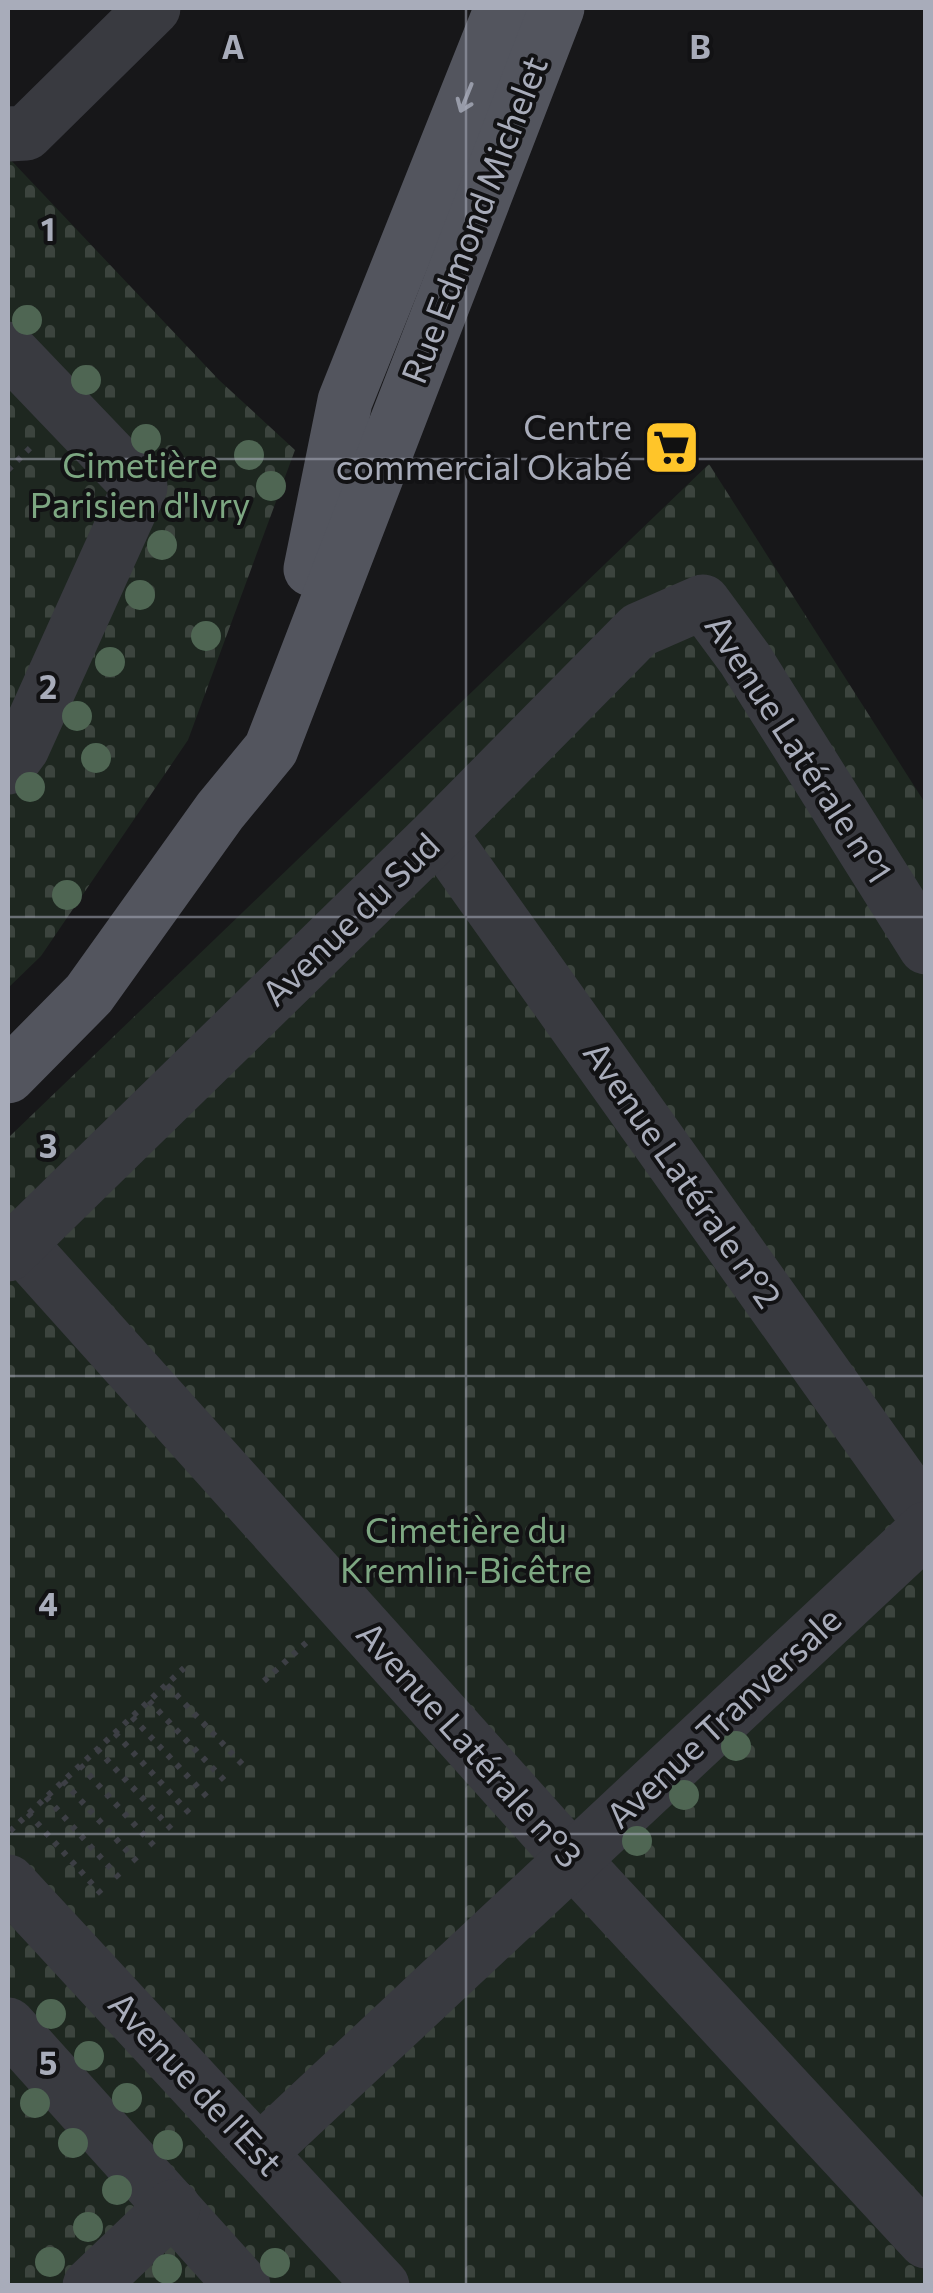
<svg xmlns="http://www.w3.org/2000/svg" width="933" height="2293" font-family="Commissioner,sans-serif">
	<defs>
		<pattern id="cemetery-stones" width="16" height="16" patternUnits="userSpaceOnUse" patternTransform="scale(2.5)"><rect width="16" height="16" fill="#1e2720"/><path d="M2 7V4a2 2 0 0 1 4 0v3zM10 15v-3a2 2 0 0 1 4 0v3z" fill="#3c443e"/></pattern>
	</defs>
	<rect width="100%" height="100%" fill="#171719"/>
	<g fill="url(#cemetery-stones)">
		<polygon points="8,157 219,380 295,450 188,740 41,956 8,988"/>
		<polygon points="709,464 925,803 925,2285 8,2286 8,1138"/>
	</g>
	<g fill="none" stroke-linecap="round" stroke-linejoin="round">
		<g stroke="#3d3f45" stroke-width="6" stroke-dasharray="5 8" stroke-linecap="butt">
			<polyline points="8,470 32,446"/>
			<polyline points="264,1681 307,1642"/>
			<polyline points="167,1685 244,1766"/>
			<polyline points="149,1701 226,1782"/>
			<polyline points="132,1717 209,1799"/>
			<polyline points="115,1733 191,1815"/>
			<polyline points="97,1749 174,1832"/>
			<polyline points="80,1765 156,1848"/>
			<polyline points="63,1781 139,1864"/>
			<polyline points="46,1797 122,1881"/>
			<polyline points="28,1813 104,1897"/>
			<polyline points="10,1831 184,1668"/>
		</g>
		<g stroke="#393a40" stroke-width="55">
			<polyline points="8,134 26,133 153,8"/>
			<polyline points="8,349 140,487 22,748 8,767"/>
			<polyline points="439,833 926,1517"/>
			<polyline points="19,1243 573,1860 926,2241"/>
			<polyline points="8,1254 439,833 639,630 703,602 745,659 926,947"/>
			<polyline points="8,1882 382,2286"/>
			<polyline points="8,2025 243,2286"/>
			<polyline points="259,2153 926,1529"/>
			<polyline points="90,2286 173,2207"/>
		</g>
		<g stroke="#53555e" stroke-width="55">
			<polyline points="311,569 345,401 502,8"/>
			<polyline points="8,1076 89,994 220,811 271,749 557,8"/>
		</g>
	</g>
	<g fill="#4f6653">
		<circle cx="27" cy="320" r="15"/>
		<circle cx="86" cy="380" r="15"/>
		<circle cx="146" cy="439" r="15"/>
		<circle cx="249" cy="455" r="15"/>
		<circle cx="271" cy="486" r="15"/>
		<circle cx="162" cy="545" r="15"/>
		<circle cx="140" cy="595" r="15"/>
		<circle cx="206" cy="636" r="15"/>
		<circle cx="110" cy="662" r="15"/>
		<circle cx="77" cy="716" r="15"/>
		<circle cx="96" cy="758" r="15"/>
		<circle cx="30" cy="787" r="15"/>
		<circle cx="67" cy="895" r="15"/>
		<circle cx="736" cy="1746" r="15"/>
		<circle cx="684" cy="1795" r="15"/>
		<circle cx="637" cy="1841" r="15"/>
		<circle cx="51" cy="2014" r="15"/>
		<circle cx="89" cy="2056" r="15"/>
		<circle cx="127" cy="2098" r="15"/>
		<circle cx="35" cy="2103" r="15"/>
		<circle cx="73" cy="2143" r="15"/>
		<circle cx="168" cy="2145" r="15"/>
		<circle cx="117" cy="2190" r="15"/>
		<circle cx="88" cy="2227" r="15"/>
		<circle cx="50" cy="2262" r="15"/>
		<circle cx="275" cy="2263" r="15"/>
		<circle cx="167" cy="2269" r="15"/>
	</g>
	<defs><path id="oneway-shaft" d="M-6 0H5M1.5-3L5.5 0L1.5 3" fill="none" stroke-width="1.6" stroke-linecap="round" stroke-linejoin="round" transform="scale(2.5)"/></defs>
	<use stroke="#979ba8" href="#oneway-shaft" transform="translate(466 98) rotate(112)"/>
	<path fill="none" stroke="#a8acba" stroke-width="2.5" stroke-opacity="0.55" d="M466 8V2286M8 459H926M8 917H926M8 1376H926M8 1834H926"/>
	<defs>
		<symbol id="supermarket-square" viewBox="-11 -11 22 22"><rect x="-9" y="-9" width="18" height="18" rx="4" fill="#ffc529" stroke="#121214"/><path d="M-6-5.5h2.5l.6 2H6L4.5 2H-2.5L-4.4-4H-6ZM-1.5 3.2a1.3 1.3 0 1 0 .1 0ZM3 3.2a1.3 1.3 0 1 0 .1 0Z" fill="#111"/></symbol>
	</defs>
	<g fill-rule="evenodd">
		<use href="#supermarket-square" x="640" y="416" width="63" height="63"/>
	</g>
	<g text-anchor="middle" stroke-width="8" stroke-linejoin="round" paint-order="stroke">
		<g font-size="35" fill="#a8acba" stroke="#121214">
			<text transform="translate(475 220) rotate(-69)" y="12">Rue Edmond Michelet</text>
			<text transform="translate(798 749) rotate(57)" y="12">Avenue Latérale n°1</text>
			<text transform="translate(351 920) rotate(-44)" y="12">Avenue du Sud</text>
			<text transform="translate(682 1175) rotate(55)" y="12">Avenue Latérale n°2</text>
			<text transform="translate(724 1718) rotate(-43)" y="12">Avenue Tranversale</text>
			<text transform="translate(469 1745) rotate(48)" y="12">Avenue Latérale n°3</text>
			<text transform="translate(195 2084) rotate(47)" y="12">Avenue de l'Est</text>
		</g>
		<g font-size="35" fill="#a8acba" stroke="#121214" text-anchor="end">
			<text x="632" y="440">Centre<tspan x="632" dy="40">commercial Okabé</tspan></text>
		</g>
		<g font-size="35" fill="#7da782" stroke="#121214">
			<text x="140" y="478">Cimetière<tspan x="140" dy="40">Parisien d'Ivry</tspan></text>
			<text x="466" y="1543">Cimetière du<tspan x="466" dy="40">Kremlin-Bicêtre</tspan></text>
		</g>
	</g>
	<g font-size="32" text-anchor="middle" font-weight="bold" fill="#a8acba" stroke="#121214" stroke-width="8" stroke-linejoin="round" paint-order="stroke">
		<text x="233" y="59">A</text>
		<text x="700" y="59">B</text>
		<text x="48" y="241">1</text>
		<text x="48" y="699">2</text>
		<text x="48" y="1158">3</text>
		<text x="48" y="1616">4</text>
		<text x="48" y="2075">5</text>
	</g>
	<rect width="933" height="2293" fill="none" stroke="#a8acba" stroke-width="20"/>
</svg>
